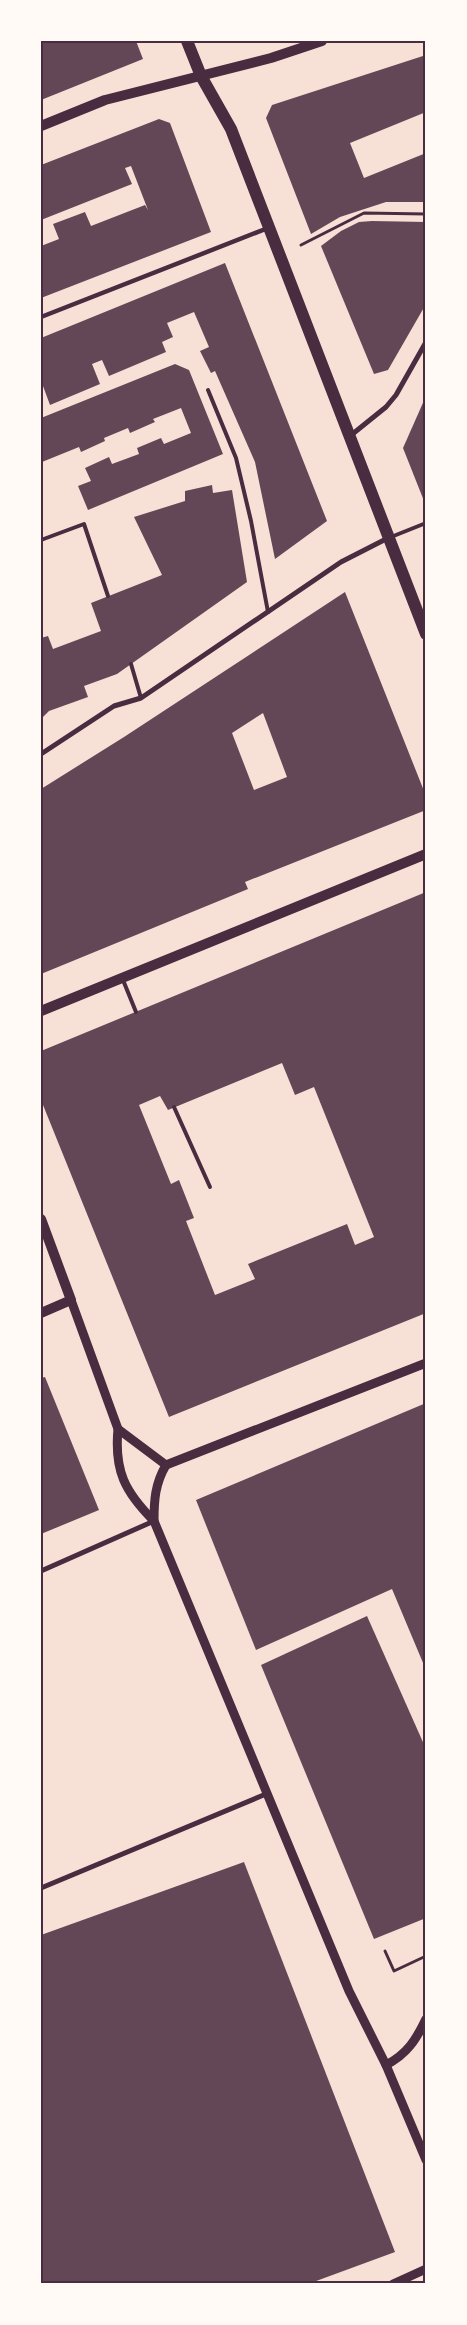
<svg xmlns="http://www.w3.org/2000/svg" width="467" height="2325" font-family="'Public Sans',sans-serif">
	<rect width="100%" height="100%" fill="#f7e1d7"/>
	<g fill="#644757" fill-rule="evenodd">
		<polygon points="41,41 136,41 143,59 41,100"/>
		<polygon points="426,55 426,112 350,143 364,178 426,153 426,202 386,202 340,217 311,234 266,118 272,105"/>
		<polygon points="159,119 170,123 211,232 41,298 41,246 59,239 53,224 85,212 91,226 145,205 148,210 131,166 125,168 132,184 41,220 41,165"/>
		<polygon points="372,221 426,222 426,304 388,370 374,374 321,246 341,231 359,222"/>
		<polygon points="225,263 327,521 275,559 255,462 215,371 211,373 200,351 209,347 194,312 167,323 173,337 162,342 166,352 109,376 102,360 92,364 100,384 50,405 43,386 41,386 41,338"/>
		<polygon points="175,364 189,370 223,454 88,510 78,486 91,481 85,468 109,457 112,464 139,454 137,448 161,438 164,444 191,433 181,408 153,419 155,422 130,433 128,428 104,438 105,441 81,452 79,447 42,462 41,418"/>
		<polygon points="426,396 426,506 403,448"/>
		<polygon points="212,485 213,493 232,490 247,582 117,674 84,686 88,697 49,711 41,719 41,638 48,636 53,649 101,631 91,603 162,575 134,517 185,501 185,491"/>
		<path d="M345 592 426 796V810L245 882 248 889 41 974V789L124 737ZM263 713 287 777 254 790 232 733Z"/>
		<path d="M426 892V1313L169 1417 41 1100V1051ZM282 1063 295 1095 314 1087 374 1237 355 1245 347 1224 248 1264 255 1279 215 1295 186 1221 194 1218 179 1180 171 1184 139 1105 160 1096 168 1110Z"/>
		<polygon points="45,1377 99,1510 41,1534 41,1378"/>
		<polygon points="426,1403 426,1670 392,1589 256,1650 196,1500"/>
		<polygon points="367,1616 426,1749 426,1918 374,1939 261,1665"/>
		<polygon points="244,1862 395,2252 308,2284 41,2284 41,1935"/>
	</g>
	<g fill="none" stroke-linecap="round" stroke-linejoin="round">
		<g stroke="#4a2c40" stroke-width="3">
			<polyline points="301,245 364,213 426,214"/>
			<polyline points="385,1951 394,1971 426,1956"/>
		</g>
		<g stroke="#4a2c40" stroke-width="4">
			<polyline points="208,390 236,458 251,521 268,612"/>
			<polyline points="391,537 426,523"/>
			<polyline points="41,540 84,524 108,596"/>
			<polyline points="131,664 141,698"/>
			<polyline points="123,980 136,1012"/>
			<polyline points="174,1107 210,1187"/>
		</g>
		<polyline stroke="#4a2c40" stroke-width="4.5" points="41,317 268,228"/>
		<g stroke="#4a2c40" stroke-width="5">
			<polyline points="350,436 386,407 396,395 426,342"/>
			<polyline points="41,754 114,706 141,698 341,562 388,538"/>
			<polyline points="41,1571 154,1521"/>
			<polyline points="41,1888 266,1794"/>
		</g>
		<g stroke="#4a2c40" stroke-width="9">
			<path d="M71 1300 118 1429C114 1471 125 1492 154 1521L349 1991 386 2065 426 2160"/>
			<polyline points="118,1429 166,1465"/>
			<polyline points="166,1465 426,1363"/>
			<path d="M154 1521C154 1500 155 1484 166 1465"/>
			<path d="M386 2065C407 2054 416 2040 426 2019"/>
			<polyline points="393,2284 426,2269"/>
		</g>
		<g stroke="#4a2c40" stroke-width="10">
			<polyline points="41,126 105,100 271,58 322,41"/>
			<polyline points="41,1011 426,854"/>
			<polyline points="41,1219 71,1300 41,1313"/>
		</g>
		<polyline stroke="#4a2c40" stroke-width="12" points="187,41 201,76 231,129 426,634"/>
	</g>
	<rect width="467" height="2325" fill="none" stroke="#fffaf5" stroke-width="85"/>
	<rect x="42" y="42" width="382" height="2240" fill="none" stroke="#4a2c40" stroke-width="2"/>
</svg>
